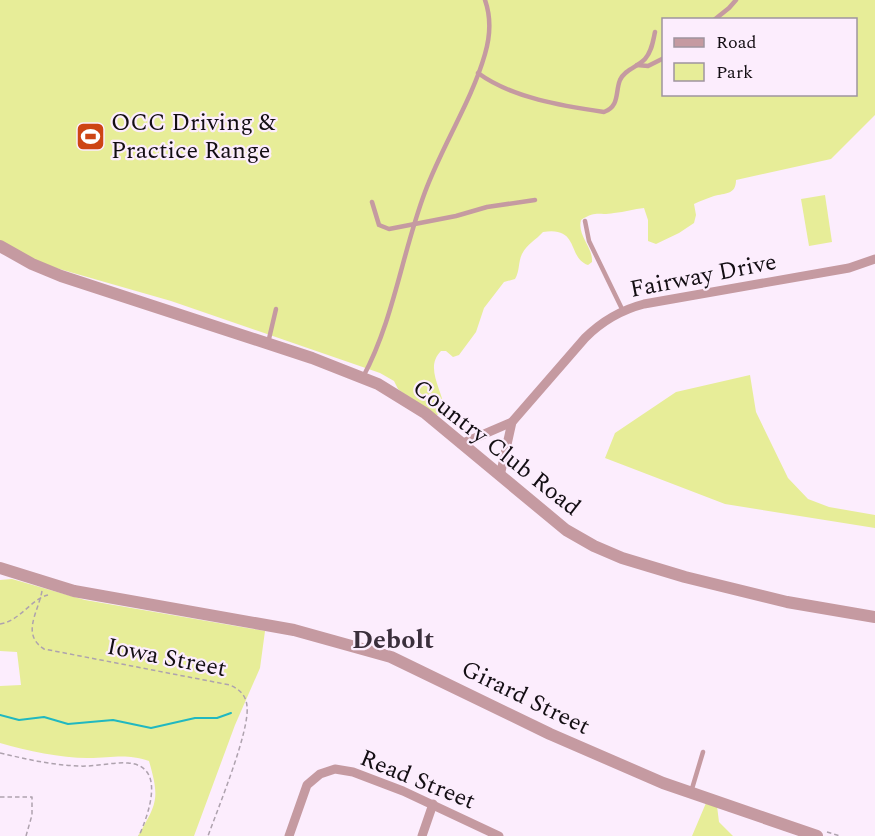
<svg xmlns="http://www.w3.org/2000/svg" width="875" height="836" font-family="Spectral,serif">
	<rect width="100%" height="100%" fill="#fcedfd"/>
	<g fill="#e7ed98" fill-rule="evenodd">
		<path d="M0 0H875V115L831 159 736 180C736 195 725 193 714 196 708 198 700 201 694 204L696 215 694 223 679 233 656 244 648 241V220L644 208C634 209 625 212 614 213 598 216 597 210 581 220 577 236 593 246 592 262L588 265C567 258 580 226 543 232 536 240 527 244 522 254 518 262 520 271 515 279L504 282 484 308 476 332 459 355 453 357 446 351H441C424 368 443 390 444 409L436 416 421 407 398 389 394 381 380 373 171 301 42 264 0 242ZM664 20H856V94H664Z"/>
		<polygon points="825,195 832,242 809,246 801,199"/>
		<polygon points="750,375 756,412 788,478 808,499 829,507 875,515 875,528 725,504 605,458 615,433 676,392"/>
		<path d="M12 579 85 600 265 631 260 668 235 725 194 836H138C157 803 160 799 149 761 125 753 113 758 88 758 60 758 28 751 0 743V686L21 685 17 652 0 651V580Z"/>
		<polygon points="706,803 717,806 719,822 733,836 692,836"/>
	</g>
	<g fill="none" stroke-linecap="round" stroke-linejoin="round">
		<polyline stroke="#21b8c0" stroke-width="2" points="0,715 19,720 44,717 68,724 113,720 151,728 195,718 217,718 231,713"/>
		<g stroke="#aea2ae" stroke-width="1.5" stroke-dasharray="4.5 3" stroke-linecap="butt">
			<path d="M42 591C38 613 21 634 44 649L230 685C239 689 246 695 247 706 250 731 218 808 208 836"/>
			<path d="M0 624C20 621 31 599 48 595"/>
			<path d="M0 753C26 759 51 765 78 766 95 767 112 762 128 763 167 766 148 815 139 836"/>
			<polyline points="0,797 32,797 32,815 26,836"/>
			<polyline points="827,832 840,836"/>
		</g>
		<g stroke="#c59aa1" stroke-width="4.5">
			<polyline points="714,20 729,8 736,0"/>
			<polyline points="637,65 648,66 664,58"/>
			<path d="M478 73C512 98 563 106 604 112 620 106 615 92 620 80 625 69 638 67 645 59 652 51 653 41 655 32"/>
			<polyline points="372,202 379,225 389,229 456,216 487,207 535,200"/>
			<polyline points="585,221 589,241 623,311"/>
			<polyline points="268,343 276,309"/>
			<path d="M363 377C394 319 402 253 425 192 442 146 472 100 485 54 490 37 491 17 485 0"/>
			<polyline points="691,792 703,752"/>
		</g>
		<g stroke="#c59aa1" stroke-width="9">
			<path d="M461 444 512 422 585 338C602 321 621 310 644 304L849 268 875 259"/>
			<polyline points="500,476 512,422"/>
			<polyline points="289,836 307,785 320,774 335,769 353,772 403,791 499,836"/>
			<polyline points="422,836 433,804"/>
		</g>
		<g stroke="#c59aa1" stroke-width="12">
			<polyline points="0,246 32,264 61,276 312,358 378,384 425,413 566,530 594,546 622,558 685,577 787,602 875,617"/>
			<polyline points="0,568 74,591 294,630 391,657 550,734 663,783 817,836"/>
		</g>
	</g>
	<defs>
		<symbol id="stadium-square" viewBox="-11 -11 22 22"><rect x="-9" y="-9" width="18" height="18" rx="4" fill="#cd4514" stroke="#fcedfd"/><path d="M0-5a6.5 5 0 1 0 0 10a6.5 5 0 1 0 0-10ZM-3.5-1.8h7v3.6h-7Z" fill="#fff"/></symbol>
	</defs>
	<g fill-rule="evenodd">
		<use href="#stadium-square" x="74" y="120" width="33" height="33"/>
	</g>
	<g text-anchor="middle" stroke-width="4.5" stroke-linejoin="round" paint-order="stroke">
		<g font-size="24" fill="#130e13" stroke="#fcedfd" text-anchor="start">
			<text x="111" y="130">OCC Driving &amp;<tspan x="111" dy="28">Practice Range</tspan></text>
		</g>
		<g font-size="24" fill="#130e13" stroke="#fcedfd">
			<text transform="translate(703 275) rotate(-11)" y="8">Fairway Drive</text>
			<text transform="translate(497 447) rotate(38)" y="8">Country Club Road</text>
			<text transform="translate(167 657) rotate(11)" y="8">Iowa Street</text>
			<text transform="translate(526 697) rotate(26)" y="8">Girard Street</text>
			<text transform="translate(418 779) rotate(22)" y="8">Read Street</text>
		</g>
		<g font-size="26" font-weight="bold" fill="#3a2f3b" stroke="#fcedfd">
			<text x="393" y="648">Debolt</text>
		</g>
	</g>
	<rect x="662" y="18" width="195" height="78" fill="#fcedfd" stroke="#9f949f" stroke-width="1.5"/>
	<rect x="674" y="38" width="30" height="9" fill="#c59aa1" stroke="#9f949f" stroke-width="1.5"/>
	<text x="716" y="48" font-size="18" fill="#130e13">Road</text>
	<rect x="674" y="63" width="30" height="18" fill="#e7ed98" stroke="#9f949f" stroke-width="1.5"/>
	<text x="716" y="78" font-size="18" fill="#130e13">Park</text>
</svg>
